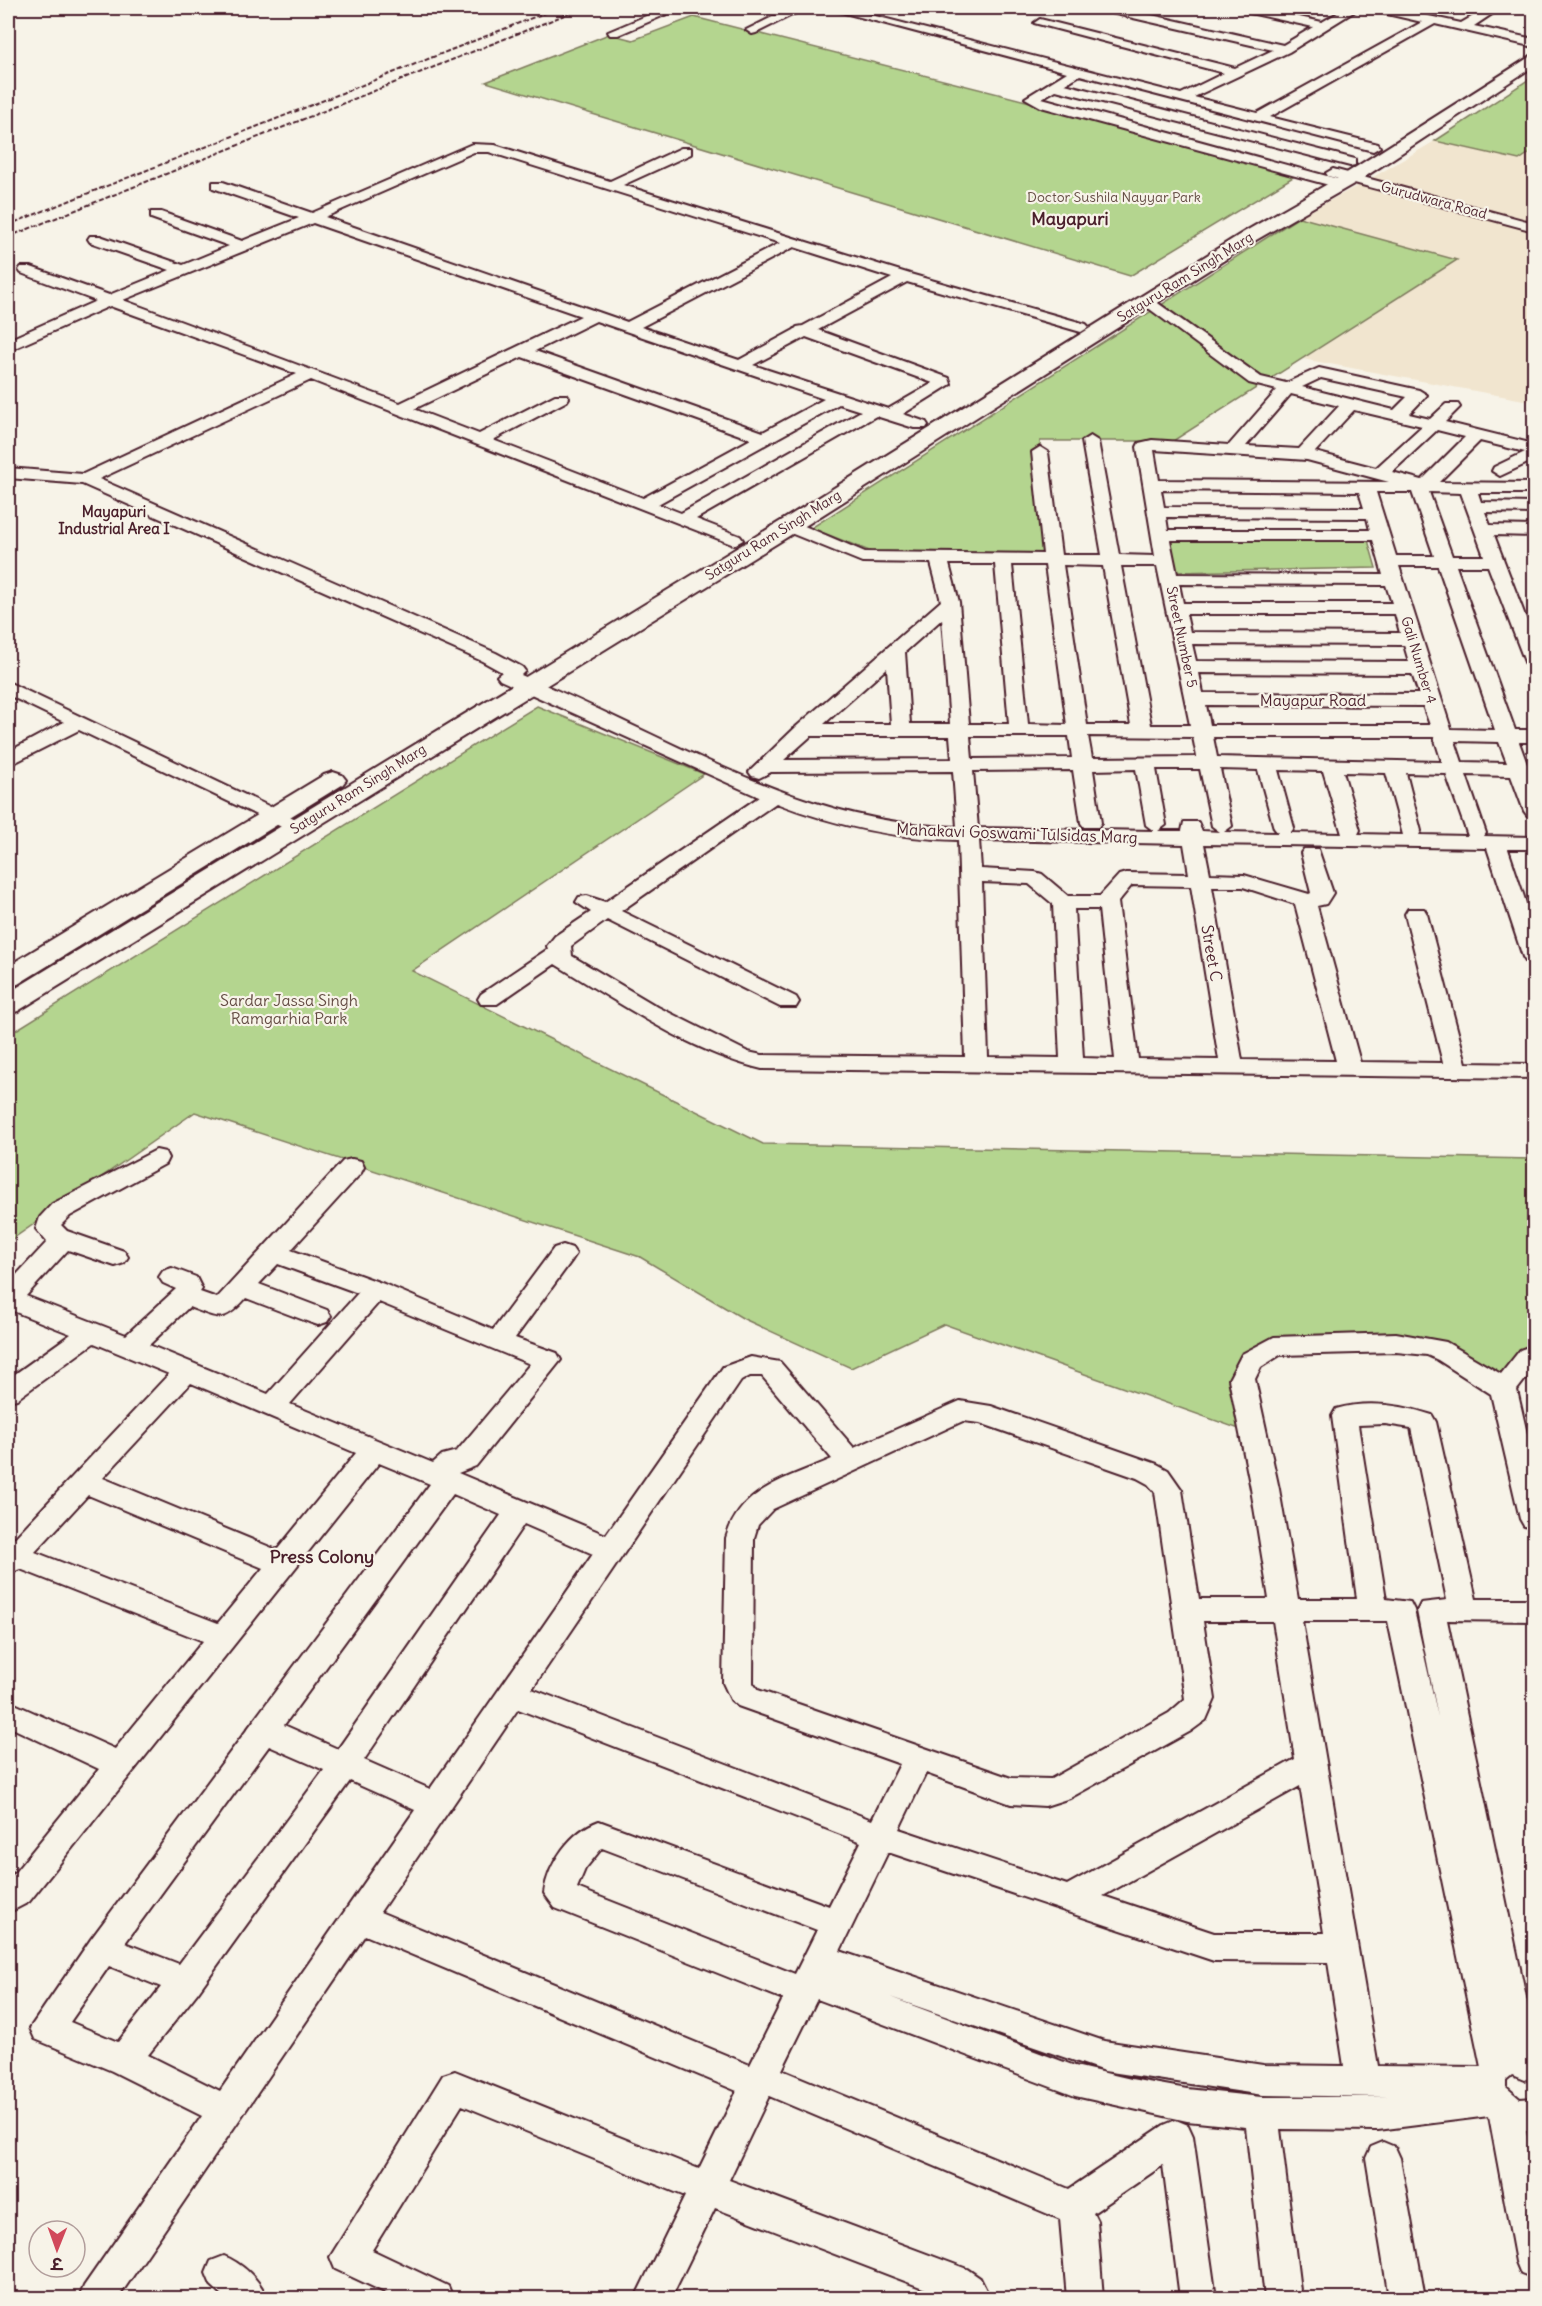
<svg xmlns="http://www.w3.org/2000/svg" width="1542" height="2306" font-family="Delius,'Playpen Sans Deva',sans-serif">
	<rect width="100%" height="100%" fill="#f7f3e8"/>
	<filter id="ink" filterUnits="userSpaceOnUse"><feTurbulence type="fractalNoise" baseFrequency=".0167" numOctaves="2"/><feDisplacementMap in="SourceGraphic" scale="12" xChannelSelector="R" yChannelSelector="G"/><feConvolveMatrix kernelMatrix="1 2 1 2 8 2 1 2 1" color-interpolation-filters="sRGB"/></filter>
	<g filter="url(#ink)">
		<g fill="#f1e5cf">
			<polygon points="1435,141 1519,160 1534,150 1534,223 1370,179"/>
			<polygon points="1363,183 1534,230 1534,402 1303,359 1456,261 1299,217"/>
		</g>
		<g fill="#b4d58f" stroke="#7f7a5d" stroke-width="1.5">
			<polygon points="694,17 1303,171 1130,276 486,82 609,34 633,40"/>
			<polygon points="1534,76 1534,150 1519,160 1435,141"/>
			<polygon points="1299,217 1457,260 1173,441 1040,441 1051,553 877,554 811,528"/>
			<polygon points="1168,538 1368,540 1376,568 1174,572"/>
			<polygon points="537,706 704,774 412,971 763,1144 1534,1159 1534,1342 1531,1343 1502,1380 1433,1339 1272,1337 1232,1379 1239,1429 944,1324 851,1368 744,1319 640,1257 195,1112 8,1242 8,1035"/>
		</g>
		<g fill="none" stroke-linecap="round" stroke-linejoin="round">
			<defs>
				<g id="minor">
					<polygon points="665,8 681,8 618,35 610,35 608,32"/>
					<polygon points="791,8 806,8 756,33 752,34 746,30"/>
					<polygon points="826,8 844,8 1181,94 1224,73 1034,23 1040,19 1235,68 1273,50 1107,12 1101,8 1121,8 1283,45 1313,27 1241,11 1239,8 1259,8 1322,22 1346,8 1360,8 1289,52 1194,97 1257,113 1422,22 1374,11 1372,8 1392,8 1461,23 1487,8 1501,8 1474,26 1534,39 1534,47 1435,24 1270,117 1378,144 1380,147 1373,151 1080,75 1065,84 1355,159 1355,165 1350,166 1056,90 1042,98 1345,181 1345,187 1340,188 1041,107 1025,98 1067,72"/>
					<path d="M472 144 495 145 610 181 681 148H691V154L623 185 910 274 1086 324 1089 327 1081 332 907 282 818 330 949 378 951 384 903 414 926 422 928 425 926 428H914L876 416 696 519 740 536 743 540 734 545 311 380 99 479 496 653 522 667 525 671 521 675C664 733 799 825 957 827L953 771 771 772 759 778 752 776 749 772 797 726 941 601 931 563 862 562 783 530 780 526 783 522H795L865 552 1043 554 1032 452 1040 447 1048 452 1061 555H1102L1082 441 1090 436 1098 441 1119 555 1155 556 1137 447 1139 443 1152 440 1229 445 1277 390 1249 383 1143 304 1140 301 1148 296 1261 377 1286 383 1319 368 1419 390 1427 395 1409 414 1430 419 1446 404H1458L1460 407 1445 422 1534 444V460L1500 476 1492 471 1494 467 1525 452 1480 441 1439 482 1534 483V493H1478L1481 502 1534 503V513L1485 512 1490 525 1534 526V536L1494 535 1534 639V668L1527 666 1525 662 1488 566H1456L1515 730H1534V742H1519L1527 764H1534V776H1532L1534 784V817L1527 815 1524 811 1511 776 1466 775 1486 833 1484 836 1534 837V849H1508L1534 927V963L1526 962 1523 957 1487 848 1204 844 1210 874 1244 875 1309 894 1311 893 1301 853 1304 849H1318L1333 893 1326 904 1317 906 1360 1062 1443 1063 1405 914 1408 909H1424L1427 914 1466 1063 1534 1064V1078L762 1069C688 1051 620 1003 555 964L497 1004H481L478 999 481 994 548 949 547 946 555 936 591 912 576 902 579 897 587 896 605 902 759 797 500 680 497 676 502 672 482 661 82 484 8 478V468L83 474 297 374 110 306 8 351V340L96 301 21 273 19 270 21 267H31L109 295 170 270 90 242 88 239 90 236H100L183 265 229 246 151 218V212H161L242 241 299 218 213 188V182H223L312 213ZM474 152H489L780 243 627 322 325 217ZM313 223 581 316 400 403 123 300ZM794 247 892 278 803 326 797 327 794 330 739 360 641 327ZM596 321 824 399 763 432 535 351ZM806 337 933 383 888 409 753 365ZM522 357 751 439 643 498 493 440 567 401 569 398 567 395H555L479 434 414 409ZM1321 378 1407 397 1394 410 1302 387ZM1291 394 1339 406 1299 449 1246 446ZM839 404 861 411 681 513 658 504ZM1354 410 1422 426 1376 468 1315 452ZM1437 430 1465 437 1422 480 1392 472ZM1154 450 1307 460 1389 482 1159 480ZM1161 490 1359 492 1364 508 1164 507ZM1376 492H1412L1434 556H1396ZM1429 492 1461 493 1484 556H1452ZM1166 517 1367 518 1370 530H1168ZM1170 540H1373L1383 575 1177 574ZM949 564H995L1009 724H969L959 602ZM1012 565H1045L1067 725 1028 724ZM1063 565 1103 566 1131 725H1087ZM1121 566H1157L1190 725H1151ZM1399 566H1438L1495 730 1451 729ZM1179 584 1386 585 1392 603H1183ZM1186 614H1395L1400 633 1190 632ZM942 619 950 724H910L905 652ZM1192 644 1404 645 1409 662 1196 661ZM887 668 891 724H824ZM1199 673 1412 674 1419 694 1203 693ZM1206 705 1423 706 1430 725H1210ZM811 736H950L952 759 784 760ZM970 736H1069L1072 758 972 759ZM1088 736 1193 737 1197 757 1092 758ZM1213 737H1434L1442 762 1217 757ZM1455 741 1499 742 1507 763 1462 762ZM1136 769 1146 825 1154 831 978 828 973 771 1073 770 1081 823 1084 827H1098L1101 823 1093 770ZM1156 769H1200L1212 826 1220 832 1202 831 1198 822H1184L1182 831H1158L1166 825ZM1220 769 1258 770 1274 828 1278 833 1224 832 1232 826ZM1278 770 1323 771 1342 834 1290 833 1294 828ZM1343 772 1386 773 1403 835 1358 834 1360 830ZM1406 773 1446 774 1468 836 1419 835 1421 831ZM776 803C836 826 895 839 958 840L965 1057 762 1055 748 1052 658 1007 572 956 571 946 607 920 780 1007H796L799 1002 796 997 621 911ZM979 840 1184 844 1189 874 1126 873 1119 875 1100 896H1068L1042 874 1035 872 981 869ZM982 882 1029 884 1053 904 1060 1058 988 1057ZM1132 885 1191 886 1219 1060 1138 1059 1118 902ZM1212 887H1243L1295 904 1336 1061 1242 1060ZM1074 909H1099L1115 1059 1083 1058Z"/>
					<polygon points="1333,169 1534,223 1534,231 1328,176 1326,173"/>
					<polygon points="8,682 304,823 307,827 304,831 290,831 79,730 8,766 8,752 64,722 8,695"/>
					<path d="M156 1150 165 1152 168 1158 165 1164 70 1216 61 1225 67 1231 124 1251 128 1257 124 1263 115 1266 68 1250 26 1296 126 1335 176 1289 163 1283 159 1277 163 1271 172 1268 196 1277 202 1289 200 1292 217 1298 343 1161 352 1159 361 1161 364 1167 361 1173 291 1250 384 1284 493 1330 554 1248 563 1245 572 1248 576 1254 572 1260 515 1338 557 1353 561 1360 476 1466 458 1473 606 1535 723 1367 751 1357 780 1362 854 1448 960 1401 991 1406 1157 1464 1168 1470 1182 1490 1199 1599H1269L1251 1489 1229 1379 1242 1354 1274 1337 1396 1333 1446 1342 1501 1374 1520 1350 1534 1345V1368L1517 1390 1534 1464V1530L1524 1526 1520 1519 1491 1394 1438 1360 1427 1355 1396 1352 1280 1355 1261 1367 1255 1379 1279 1489 1298 1599H1357L1332 1416 1336 1409C1367 1400 1402 1405 1432 1415L1436 1422 1476 1599H1534V1621L1447 1620 1534 2035V2076L1524 2080 1512 2075 1506 2080V2087L1520 2099 1534 2098V2130L1526 2131 1534 2175V2279L1521 2274 1516 2262 1489 2116 1378 2130 1280 2129 1301 2298H1265L1246 2127 1187 2121 1075 2096 817 1999 782 2070 1069 2189 1164 2125 1176 2120 1188 2125 1193 2136 1216 2298H1180L1163 2165 1093 2213 1097 2221 1103 2298H1067L1060 2219 769 2096 729 2180 967 2269 980 2278 990 2298H949L715 2208 671 2298H635L685 2196 462 2105 372 2250 448 2286 453 2298H397L335 2269 330 2257 443 2075 455 2071 699 2169 737 2091 365 1935 118 2298H79L84 2286 202 2116 112 2071 35 2039 30 2028 91 1939 430 1484 379 1463 29 1902 8 1913V1881L99 1769 8 1726V1701L115 1749 203 1641 20 1569 8 1574V1545L169 1374 94 1343 17 1399 8 1401V1379L71 1334 8 1309V1284L47 1242 36 1229 40 1217 52 1204ZM278 1264 358 1293 268 1394 149 1345 189 1307C219 1318 223 1324 246 1298L309 1322 318 1325 327 1322 331 1316 327 1310 259 1284ZM379 1302 530 1364 457 1451 442 1455 433 1463 290 1404ZM750 1376H762L832 1459C789 1478 740 1488 726 1538L723 1683 731 1700 738 1706 900 1764 872 1820 532 1689 741 1381ZM191 1383 356 1453 277 1550 103 1478ZM963 1421 980 1423 1137 1478 1148 1484 1155 1492 1185 1699 1169 1713 1051 1779 1011 1778 758 1690 753 1683 754 1538 758 1525 773 1509ZM1385 1424 1411 1428 1447 1600 1421 1603 1417 1611 1438 1717 1414 1610 1410 1602 1386 1599 1358 1425ZM453 1494 501 1515 338 1749 284 1725ZM88 1495 263 1568 218 1623 35 1552ZM524 1524 593 1554 430 1789 364 1760ZM1203 1621H1273L1295 1759 1067 1885 899 1829 926 1773 1011 1804 1045 1806 1070 1798 1191 1731 1206 1720 1215 1699ZM1302 1621H1388L1481 2067 1378 2066ZM518 1709 861 1842 829 1906 599 1821C571 1831 548 1863 544 1893L555 1908 783 1999 750 2065 380 1912ZM269 1746 324 1770 179 1964 125 1943ZM350 1781 415 1810 220 2091 148 2055 198 1992ZM1300 1786 1324 1933H1214L1103 1896ZM602 1848 817 1930 795 1974 577 1888 585 1869ZM888 1852 1214 1961 1328 1962 1344 2066 1263 2065 1104 2041 840 1951ZM109 1966 161 1987 118 2042 70 2022ZM890 1997 1104 2071 1263 2095 1388 2097H1261L1187 2089 1131 2079 1075 2066Z"/>
					<polygon points="1383,2142 1395,2147 1400,2158 1425,2298 1389,2298 1366,2158 1371,2147"/>
					<path d="M224 2256C242 2263 260 2280 267 2298H225L211 2285 206 2273 211 2261Z"/>
				</g>
				<g id="major">
					<polygon points="1534,54 1534,66 1357,182 1256,240 797,531 18,1011 8,1014 8,993 781,521 1244,232 1345,174"/>
					<polygon points="333,772 342,775 346,780 342,785 18,984 8,986 8,966 324,775"/>
				</g>
			</defs>
			<use href="#minor" stroke="#4a1f2b" stroke-width="4"/>
			<use href="#major" stroke="#4a1f2b" stroke-width="4"/>
			<use href="#minor" fill="#f7f3e8" fill-rule="evenodd"/>
			<use href="#major" fill="#f7f3e8" fill-rule="evenodd"/>
			<g stroke="#4a1f2b" stroke-width="2" stroke-dasharray="5 2" stroke-linecap="butt">
				<polyline points="8,225 552,10"/>
				<polyline points="8,237 582,8"/>
			</g>
		</g>
	</g>
	<g text-anchor="middle" stroke-width="4.5" stroke-linejoin="round" paint-order="stroke">
		<g font-size="14" fill="#644c44" stroke="#f7f3e8">
			<text x="1114" y="202">Doctor Sushila Nayyar Park</text>
		</g>
		<g font-size="14" fill="#4a1f2b" stroke="#f7f3e8">
			<text transform="translate(1434 200) rotate(15)" y="5">Gurudwara Road</text>
			<text transform="translate(1185 277) rotate(-32)" y="5">Satguru Ram Singh Marg</text>
			<text transform="translate(773 535) rotate(-32)" y="5">Satguru Ram Singh Marg</text>
			<text transform="translate(1182 637) rotate(78)" y="5">Street Number 5</text>
			<text transform="translate(1419 660) rotate(73)" y="5">Gali Number 4</text>
			<text transform="translate(358 789) rotate(-32)" y="5">Satguru Ram Singh Marg</text>
		</g>
		<g font-size="15" font-weight="bold" fill="#4a1f2b" stroke="#f7f3e8">
			<text x="114" y="517">Mayapuri<tspan x="114" dy="17">Industrial Area I</tspan></text>
		</g>
		<g font-size="16" fill="#4a1f2b" stroke="#f7f3e8">
			<text x="1313" y="706">Mayapur Road</text>
			<text transform="translate(1017 833) rotate(2)" y="6">Mahakavi Goswami Tulsidas Marg</text>
			<text transform="translate(1212 953) rotate(80)" y="6">Street C</text>
		</g>
		<g font-size="16" fill="#644c44" stroke="#f7f3e8">
			<text x="289" y="1006">Sardar Jassa Singh<tspan x="289" dy="18">Ramgarhia Park</tspan></text>
		</g>
		<g font-size="18" font-weight="bold" fill="#4a1f2b" stroke="#f7f3e8">
			<text x="1070" y="225">Mayapuri</text>
		</g>
		<g font-size="18" font-weight="bold" fill="#4a1f2b" stroke="#f7f3e8">
			<text x="322" y="1563">Press Colony</text>
		</g>
	</g>
	<rect width="1542" height="2306" fill="none" stroke="#f7f3e8" stroke-width="30"/>
	<rect x="15" y="15" width="1512" height="2276" fill="none" stroke="#4a1f2b" stroke-width="2" filter="url(#ink)"/>
	<g transform="translate(57 2249) rotate(181)"><circle r="28" fill="#f7f3e8" stroke="#b29e9c" stroke-width="1.5"/>
	<path d="M0-4.5L10 22L0 15L-10 22Z" fill="#d1495b"/>
	<text y="-9" font-size="16" font-weight="bold" text-anchor="middle" fill="#4a1f2b">उ</text>
	</g>
</svg>
